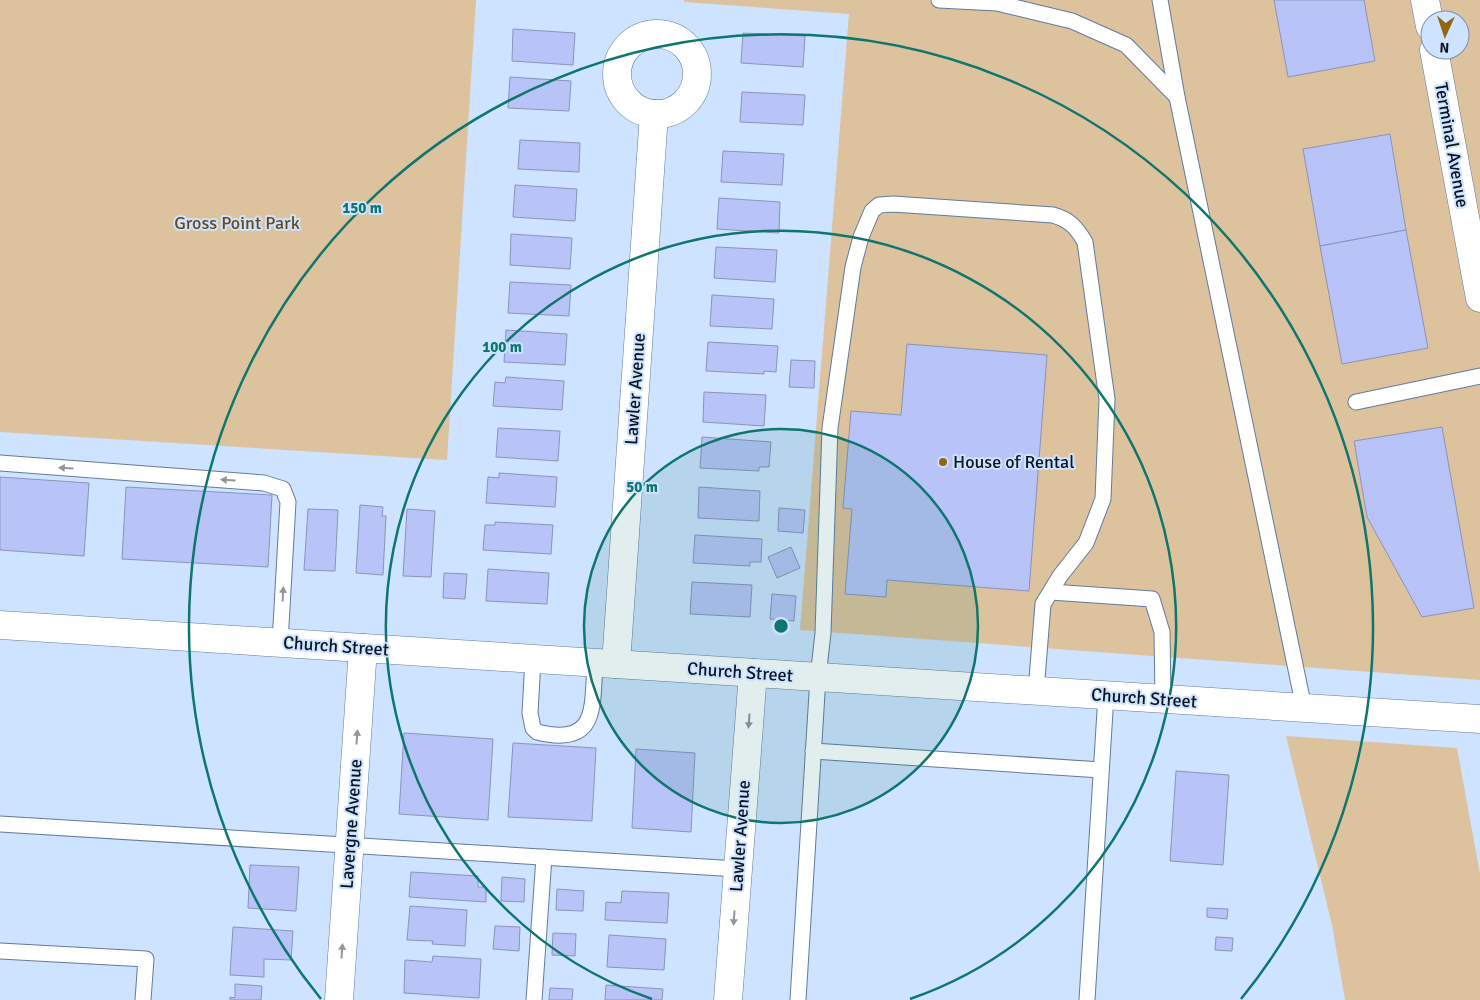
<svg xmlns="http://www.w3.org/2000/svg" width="1480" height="1000" font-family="Signika,sans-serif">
	<rect width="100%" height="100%" fill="#cde3ff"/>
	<g fill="#ddc29e" fill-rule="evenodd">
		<polygon points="0,0 476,0 447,460 0,432"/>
		<path d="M684 0H1480V680L800 630 849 14 684 2ZM1430 20H1460V50H1430Z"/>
		<polygon points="1286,736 1457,748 1480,874 1480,1000 1345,1000 1332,925"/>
	</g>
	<g fill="#b8c3f8" stroke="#8b93b9">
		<polygon points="1274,0 1364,0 1375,61 1288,77"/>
		<polygon points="513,29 575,33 573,65 512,61"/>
		<polygon points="743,33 805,36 803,67 741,63"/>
		<polygon points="510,77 571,81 569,111 508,108"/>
		<polygon points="742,92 805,95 803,125 740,122"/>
		<polygon points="1390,134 1406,230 1320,246 1303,149"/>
		<polygon points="520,140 580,143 579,172 518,169"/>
		<polygon points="723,151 784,154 782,185 721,182"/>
		<polygon points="515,185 577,189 575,221 513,217"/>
		<polygon points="719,198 780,202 779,233 717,229"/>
		<polygon points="1406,230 1428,348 1342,364 1320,246"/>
		<polygon points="511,234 572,238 570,269 510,265"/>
		<polygon points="716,247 777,250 775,282 714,278"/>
		<polygon points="510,282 571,285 569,316 508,313"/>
		<polygon points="712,295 774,299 772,329 710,326"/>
		<polygon points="506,330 567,334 565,365 504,362"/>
		<polygon points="708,342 778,346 776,372 764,371 764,374 706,371"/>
		<polygon points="907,344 1047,355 1029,591 887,580 886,597 845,594 852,509 843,508 851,411 901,415"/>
		<polygon points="791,360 815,361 814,388 789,387"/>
		<polygon points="506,377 564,381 562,410 493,406 495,382 505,383"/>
		<polygon points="704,392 766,395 764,426 703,422"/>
		<polygon points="1442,427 1474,608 1422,617 1367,517 1354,441"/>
		<polygon points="498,428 560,431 558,461 496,457"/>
		<polygon points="702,437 771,442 769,467 759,467 759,471 700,468"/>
		<polygon points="499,473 557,477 555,507 486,503 488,477 499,478"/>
		<polygon points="0,477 89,483 84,556 0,550"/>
		<polygon points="126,487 272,495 268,567 122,559"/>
		<polygon points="699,487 760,491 759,521 698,518"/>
		<polygon points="360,505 383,507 382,516 386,516 383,575 356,573"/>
		<polygon points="779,508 805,510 803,533 778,531"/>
		<polygon points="308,509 338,510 335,571 304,570"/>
		<polygon points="407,509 435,511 431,577 403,576"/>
		<polygon points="495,522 553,525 551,554 483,550 485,525 495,525"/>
		<polygon points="695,535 762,539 761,562 750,562 750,566 693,563"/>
		<polygon points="791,547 800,568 777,578 768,557"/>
		<polygon points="488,569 549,573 547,604 486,601"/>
		<polygon points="444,573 467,574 465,599 443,598"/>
		<polygon points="692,582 752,585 750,617 690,614"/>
		<polygon points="772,594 796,596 794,621 770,619"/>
		<polygon points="404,733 493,739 488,820 399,814"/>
		<polygon points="513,743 596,748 592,821 508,817"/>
		<polygon points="636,749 695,753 691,832 632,828"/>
		<polygon points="1176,771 1229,775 1223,865 1170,861"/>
		<polygon points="250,865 299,867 296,911 248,908"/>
		<polygon points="411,872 478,876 478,887 486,887 486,902 409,897"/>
		<polygon points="502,877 525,879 524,902 501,901"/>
		<polygon points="557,889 584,891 583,911 556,910"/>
		<polygon points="622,891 669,893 667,923 605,920 606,902 621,903"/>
		<polygon points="410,906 467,910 465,946 432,944 433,941 407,940"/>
		<polygon points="1207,908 1228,909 1227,919 1207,917"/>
		<polygon points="495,926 520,927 519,951 493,949"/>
		<polygon points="233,927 293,931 291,960 264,959 264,977 230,975"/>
		<polygon points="553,933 576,934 575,956 552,955"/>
		<polygon points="609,935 666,939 664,970 607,967"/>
		<polygon points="1216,937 1233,938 1232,951 1215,950"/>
		<polygon points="433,956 481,959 479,998 404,993 405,960 432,962"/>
		<polygon points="235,984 262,986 261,1000 230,1000 230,997 235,998"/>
		<polygon points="606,985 663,989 662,1000 605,1000"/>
		<polygon points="550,988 573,989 572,1000 549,1000"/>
	</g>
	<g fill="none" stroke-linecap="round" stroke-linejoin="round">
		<defs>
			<g id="lane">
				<polyline points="939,0 997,3 1072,21 1126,45 1177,97"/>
				<polyline points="1160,0 1177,97 1304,708"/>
				<polyline points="1356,402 1480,376"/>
				<polyline points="0,463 264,483 283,489 288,502 280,643"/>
				<polyline points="1051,592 1152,599 1162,632 1163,699"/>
				<path d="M533 659 530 713 533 728 537 732C598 747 592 708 595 663"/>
				<polyline points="813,751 1101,770"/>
				<polyline points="0,824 738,869"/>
				<polyline points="0,951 146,959 143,1000"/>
				<polyline points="534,1000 544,857"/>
				<path d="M798 1000 818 677 823 633 830 428 853 267 861 237 872 211 879 205 893 204 1053 215C1070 220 1076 227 1085 242L1107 399 1103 499 1086 543 1060 576 1043 604 1036 691"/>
				<polyline points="1087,1000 1106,695"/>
			</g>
			<g id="street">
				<polyline points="1425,0 1430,26"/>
				<circle cx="657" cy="74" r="40"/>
				<polyline points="1434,50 1480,298"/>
				<polyline points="616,664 654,114"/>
				<polyline points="339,1000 363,648"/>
				<polyline points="728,1000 753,673"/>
			</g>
			<polyline id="secondary" points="0,625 1480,719"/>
		</defs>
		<use href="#lane" stroke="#627b9a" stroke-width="17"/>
		<use href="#street" stroke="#627b9a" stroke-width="29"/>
		<use href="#secondary" stroke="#627b9a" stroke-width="29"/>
		<use href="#lane" stroke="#fff" stroke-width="15"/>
		<use href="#street" stroke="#fff" stroke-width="28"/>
		<use href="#secondary" stroke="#fff" stroke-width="28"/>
	</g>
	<defs><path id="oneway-solid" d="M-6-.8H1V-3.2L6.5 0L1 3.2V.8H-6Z" transform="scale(1.25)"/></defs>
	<g fill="#91969b">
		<use href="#oneway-solid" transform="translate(66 468) rotate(-176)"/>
		<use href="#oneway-solid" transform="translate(228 480) rotate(-176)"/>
		<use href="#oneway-solid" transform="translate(283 594) rotate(-87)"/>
		<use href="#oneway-solid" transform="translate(749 721) rotate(94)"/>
		<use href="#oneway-solid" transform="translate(357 737) rotate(-86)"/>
		<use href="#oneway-solid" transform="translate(734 918) rotate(94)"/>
		<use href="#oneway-solid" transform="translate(342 951) rotate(-86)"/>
	</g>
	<circle cx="781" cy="626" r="197" fill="#0f766e" fill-opacity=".12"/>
	<g fill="none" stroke="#0f766e" stroke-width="2.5">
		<circle cx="781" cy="626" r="197"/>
		<path d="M652 999A395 395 0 1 1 910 999"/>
		<path d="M321 999A592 592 0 1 1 1241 999"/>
	</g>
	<circle fill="#936412" stroke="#cde3ff" stroke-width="2" cx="943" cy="462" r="5"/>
	<g text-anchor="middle" stroke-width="4" stroke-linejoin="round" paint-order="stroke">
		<g font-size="18" fill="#0b1521" stroke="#cde3ff">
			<text transform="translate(1452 145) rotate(80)" y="6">Terminal Avenue</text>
			<text transform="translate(635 389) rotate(-86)" y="6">Lawler Avenue</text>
			<text transform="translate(336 646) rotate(4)" y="6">Church Street</text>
			<text transform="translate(740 672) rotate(4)" y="6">Church Street</text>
			<text transform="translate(1144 698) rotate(4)" y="6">Church Street</text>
			<text transform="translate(351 824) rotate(-86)" y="6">Lavergne Avenue</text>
			<text transform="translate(740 836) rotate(-86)" y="6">Lawler Avenue</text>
		</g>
		<g font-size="18" fill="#68491b" stroke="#cde3ff">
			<text x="237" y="229">Gross Point Park</text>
		</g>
		<g font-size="18" fill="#0b1521" stroke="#cde3ff" text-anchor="start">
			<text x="953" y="468">House of Rental</text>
		</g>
	</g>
	<circle cx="781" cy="626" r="8" fill="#0f766e" stroke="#cde3ff" stroke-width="2.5"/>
	<g font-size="15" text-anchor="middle" font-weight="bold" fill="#0f766e" stroke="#cde3ff" stroke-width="4" stroke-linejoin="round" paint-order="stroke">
		<text x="362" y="213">150 m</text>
		<text x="502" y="352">100 m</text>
		<text x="642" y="492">50 m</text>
	</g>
	<g transform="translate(1445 35) rotate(183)"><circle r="24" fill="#cde3ff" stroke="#7f91a6"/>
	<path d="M0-4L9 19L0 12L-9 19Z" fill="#936412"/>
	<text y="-8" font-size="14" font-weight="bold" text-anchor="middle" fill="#0b1521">N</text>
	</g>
</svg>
